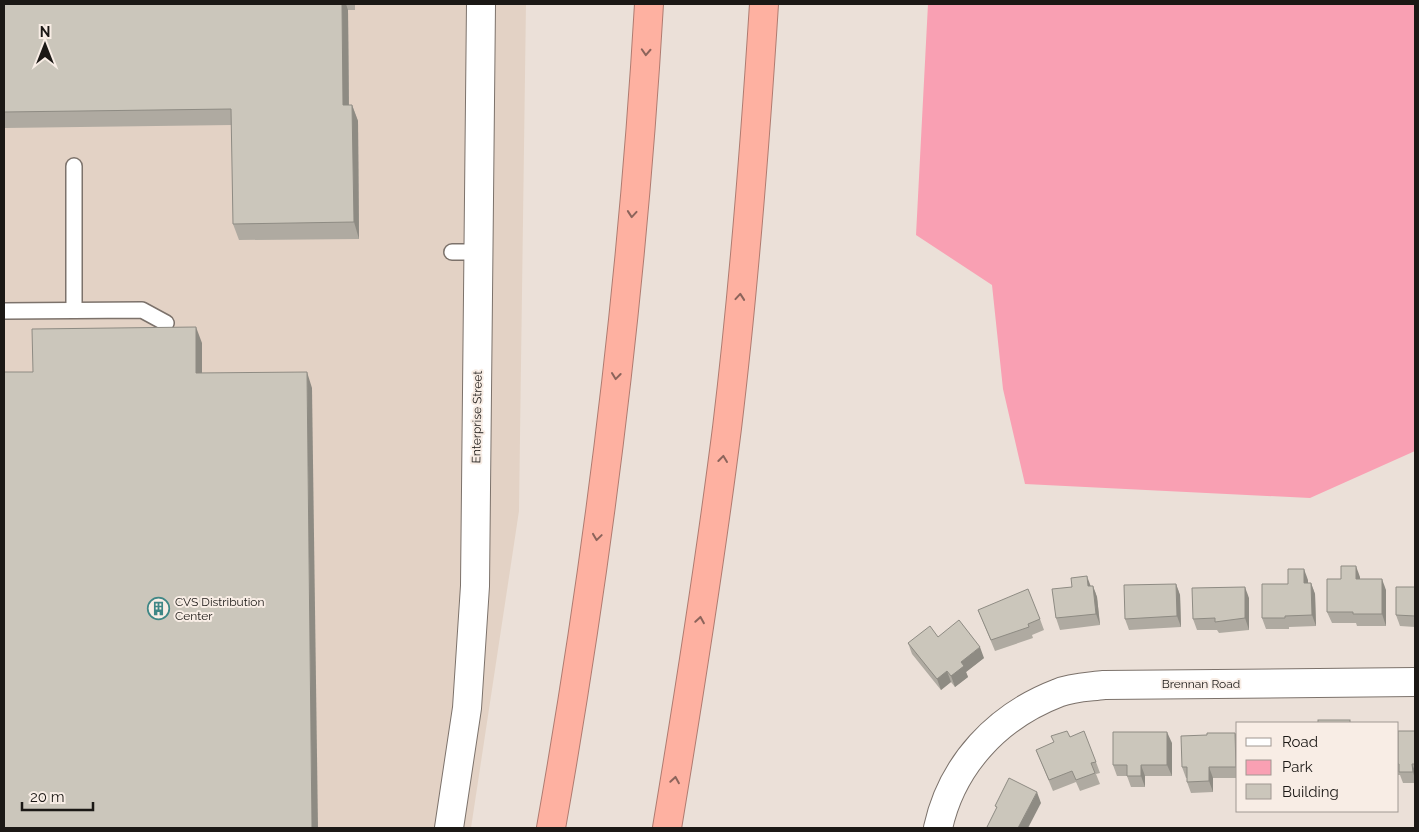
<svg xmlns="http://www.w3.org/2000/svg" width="1419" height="832" font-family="Raleway,sans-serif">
	<rect width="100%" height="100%" fill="#ebe0d8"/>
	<polygon fill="#e3d2c5" points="4,4 526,4 519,511 471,828 4,828"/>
	<polygon fill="#f9a0b3" points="928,4 1415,4 1415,451 1310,498 1025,484 1003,389 992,285 916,235"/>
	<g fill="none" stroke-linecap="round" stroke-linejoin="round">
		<defs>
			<g id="lane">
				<polyline points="452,252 478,252"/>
				<polyline points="74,310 74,166"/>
				<polyline points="4,311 142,310 166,323"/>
			</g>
			<g id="street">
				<polyline points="449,828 467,708 475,586 481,4"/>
				<path d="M938 828C952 764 998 716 1058 693 1072 687 1088 687 1104 685L1415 682"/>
			</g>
			<g id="highway">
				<path d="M551 828C599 556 633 280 649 4"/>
				<path d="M667 828C689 695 710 562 727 428 744 287 755 145 764 4"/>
			</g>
		</defs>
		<use href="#lane" stroke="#7c726b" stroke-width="18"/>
		<use href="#street" stroke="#7c726b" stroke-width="30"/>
		<use href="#highway" stroke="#af7b70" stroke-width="30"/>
		<use href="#lane" stroke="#fff" stroke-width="15"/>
		<use href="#street" stroke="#fff" stroke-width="28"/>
		<use href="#highway" stroke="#feb1a1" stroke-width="28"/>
	</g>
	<g fill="#afaaa1">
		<polygon points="4,4 355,4 355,10 348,10 349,105 352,105 358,121 359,239 239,240 233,224 232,125 4,128"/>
		<polygon points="1360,577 1360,579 1386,590 1386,626 1357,626 1356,623 1332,623 1327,612 1341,579"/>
		<polygon points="1308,580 1308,583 1311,583 1315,594 1316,626 1289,627 1289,629 1266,629 1262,618 1288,584"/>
		<polygon points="1176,584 1180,595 1181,627 1129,630 1125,619"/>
		<polygon points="1091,586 1093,586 1097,597 1100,625 1060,630 1056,618"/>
		<polygon points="1415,587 1415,627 1400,626 1396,615"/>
		<polygon points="1249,598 1249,630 1219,633 1217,630 1197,630 1193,619"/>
		<polygon points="978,610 1040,619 1044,630 1032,635 1033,638 995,651"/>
		<polygon points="938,637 984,658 966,672 968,677 955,687 951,682 941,690 912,654 908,643"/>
		<polygon points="1398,731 1415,731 1415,783 1403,783 1400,775 1398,775"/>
		<polygon points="1235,733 1238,739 1238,778 1213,778 1213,792 1191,793 1187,782 1187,778 1186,778 1182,767 1207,735"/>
		<polygon points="1070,737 1096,762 1100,773 1096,774 1100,784 1080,791 1076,782 1053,791 1036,750"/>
		<polygon points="1172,743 1172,776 1145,776 1145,787 1131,787 1127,776 1117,776 1113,765"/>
	</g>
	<g fill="#8e8b83">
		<polygon points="342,4 346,4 348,10 349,121 343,105"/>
		<polygon points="352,105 358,121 359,239 354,222"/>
		<polygon points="196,327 202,343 202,389 196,373"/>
		<polygon points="307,372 312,388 318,828 312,828"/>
		<polygon points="1356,566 1360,577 1360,590 1356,579"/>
		<polygon points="1304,569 1308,580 1308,594 1304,583"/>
		<polygon points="1087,576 1091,587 1088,586"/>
		<polygon points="1382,579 1386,590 1386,626 1382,614"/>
		<polygon points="1311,583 1315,594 1316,626 1312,615"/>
		<polygon points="1176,584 1180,595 1181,627 1177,616"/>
		<polygon points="1093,586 1097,597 1100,625 1096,614"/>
		<polygon points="1245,587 1249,598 1249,630 1245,618"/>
		<polygon points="980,647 984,658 966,672 968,677 955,687 951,676 961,662"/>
		<polygon points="947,671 951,682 941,690 937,679"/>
		<polygon points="1167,732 1172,743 1172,776 1167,765"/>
		<polygon points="1235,733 1238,739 1238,772 1236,767"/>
		<polygon points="1412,764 1415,771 1415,779 1413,772"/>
		<polygon points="1141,765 1145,776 1145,787 1141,776"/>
		<polygon points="1209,767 1213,778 1213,792 1209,781"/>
		<polygon points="1037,792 1041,803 1028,828 1018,828"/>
	</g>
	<g fill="#cbc6bb" stroke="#8e8b83">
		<polygon points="4,4 342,4 343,105 352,105 354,222 233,224 231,109 4,112"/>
		<polygon points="196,327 196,373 307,372 312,828 4,828 4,372 33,372 32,329"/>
		<polygon points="1341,566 1356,566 1356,579 1382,579 1382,614 1353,614 1353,612 1327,612 1327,579 1341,579"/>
		<polygon points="1288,569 1304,569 1304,583 1311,583 1312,615 1285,616 1285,618 1262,618 1262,584 1288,584"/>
		<polygon points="1087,576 1088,586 1093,586 1096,614 1056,618 1052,589 1072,587 1071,578"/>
		<polygon points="1176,584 1177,616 1125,619 1124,585"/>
		<polygon points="1245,587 1245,618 1215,622 1215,618 1193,619 1192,588"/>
		<polygon points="1396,587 1415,587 1415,616 1396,615"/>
		<polygon points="1028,589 1040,619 1028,624 1029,627 991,640 978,610"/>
		<polygon points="959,620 980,647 961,662 964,666 951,676 947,671 937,679 908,643 930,626 938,637"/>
		<rect x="1318" y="720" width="32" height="3"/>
		<polygon points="1067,731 1070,737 1084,731 1096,762 1091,763 1095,773 1076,780 1072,771 1049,780 1036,750 1054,742 1051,736"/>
		<polygon points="1398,731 1415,731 1415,764 1412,764 1413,772 1399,772 1399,764 1398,764"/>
		<polygon points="1113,732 1167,732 1167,765 1141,765 1141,776 1127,776 1127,765 1113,765"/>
		<polygon points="1207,733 1235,733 1236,767 1209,767 1209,781 1187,782 1187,767 1182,767 1181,736 1207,735"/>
		<polygon points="1009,778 1037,792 1018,828 990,828 987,827 997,807 995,806"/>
	</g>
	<defs><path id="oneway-chevron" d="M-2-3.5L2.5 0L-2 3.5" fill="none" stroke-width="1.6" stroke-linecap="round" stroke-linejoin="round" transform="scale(1.25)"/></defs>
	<g stroke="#8c645b">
		<use href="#oneway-chevron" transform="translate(646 52) rotate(93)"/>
		<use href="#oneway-chevron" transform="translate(632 214) rotate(95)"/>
		<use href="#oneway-chevron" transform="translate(740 297) rotate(-85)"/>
		<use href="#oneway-chevron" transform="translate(616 376) rotate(97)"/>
		<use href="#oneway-chevron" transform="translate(723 459) rotate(-83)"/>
		<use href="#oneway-chevron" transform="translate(597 537) rotate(98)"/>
		<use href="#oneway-chevron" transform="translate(700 620) rotate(-81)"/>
		<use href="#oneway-chevron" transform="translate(675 780) rotate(-81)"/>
	</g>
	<defs>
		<symbol id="building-ring" viewBox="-11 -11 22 22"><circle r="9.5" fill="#f8ede5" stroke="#3f8786" stroke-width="1.5"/><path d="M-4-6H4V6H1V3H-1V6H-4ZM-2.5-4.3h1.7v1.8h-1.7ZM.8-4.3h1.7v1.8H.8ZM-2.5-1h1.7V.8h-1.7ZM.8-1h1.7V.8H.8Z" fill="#3f8786"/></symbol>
	</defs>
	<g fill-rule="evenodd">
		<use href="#building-ring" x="146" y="596" width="25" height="25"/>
	</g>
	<g text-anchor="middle" stroke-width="4" stroke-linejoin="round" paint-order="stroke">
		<g font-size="12" fill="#1b1815" stroke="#f8ede5">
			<text transform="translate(477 417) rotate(-89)" y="4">Enterprise Street</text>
			<text x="1201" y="688">Brennan Road</text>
		</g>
		<g font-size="12" fill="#1b1815" stroke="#f8ede5" text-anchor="start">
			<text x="175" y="606">CVS Distribution<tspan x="175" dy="14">Center</tspan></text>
		</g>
	</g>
	<rect width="1419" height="832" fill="none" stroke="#1b1815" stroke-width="10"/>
	<rect x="1236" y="722" width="162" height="90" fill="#f8ede5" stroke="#a09892"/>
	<rect x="1246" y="738" width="25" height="8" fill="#ffffff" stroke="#a09892"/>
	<text x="1282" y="747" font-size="15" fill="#1b1815">Road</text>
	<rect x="1246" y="760" width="25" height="15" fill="#f9a0b3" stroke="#a09892"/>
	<text x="1282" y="772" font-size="15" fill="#1b1815">Park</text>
	<rect x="1246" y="784" width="25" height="15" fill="#cbc6bb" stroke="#a09892"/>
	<text x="1282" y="797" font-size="15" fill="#1b1815">Building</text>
	<g transform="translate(45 45)" stroke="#f8ede5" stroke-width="4" paint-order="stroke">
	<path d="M0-4L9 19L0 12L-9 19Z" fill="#1b1815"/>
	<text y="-8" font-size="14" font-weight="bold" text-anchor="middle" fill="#1b1815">N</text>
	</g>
	<path d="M22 802v8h71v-8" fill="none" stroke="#1b1815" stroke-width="2.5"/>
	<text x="30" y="802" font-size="15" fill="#1b1815" stroke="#f8ede5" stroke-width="4" paint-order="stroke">20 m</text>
</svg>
